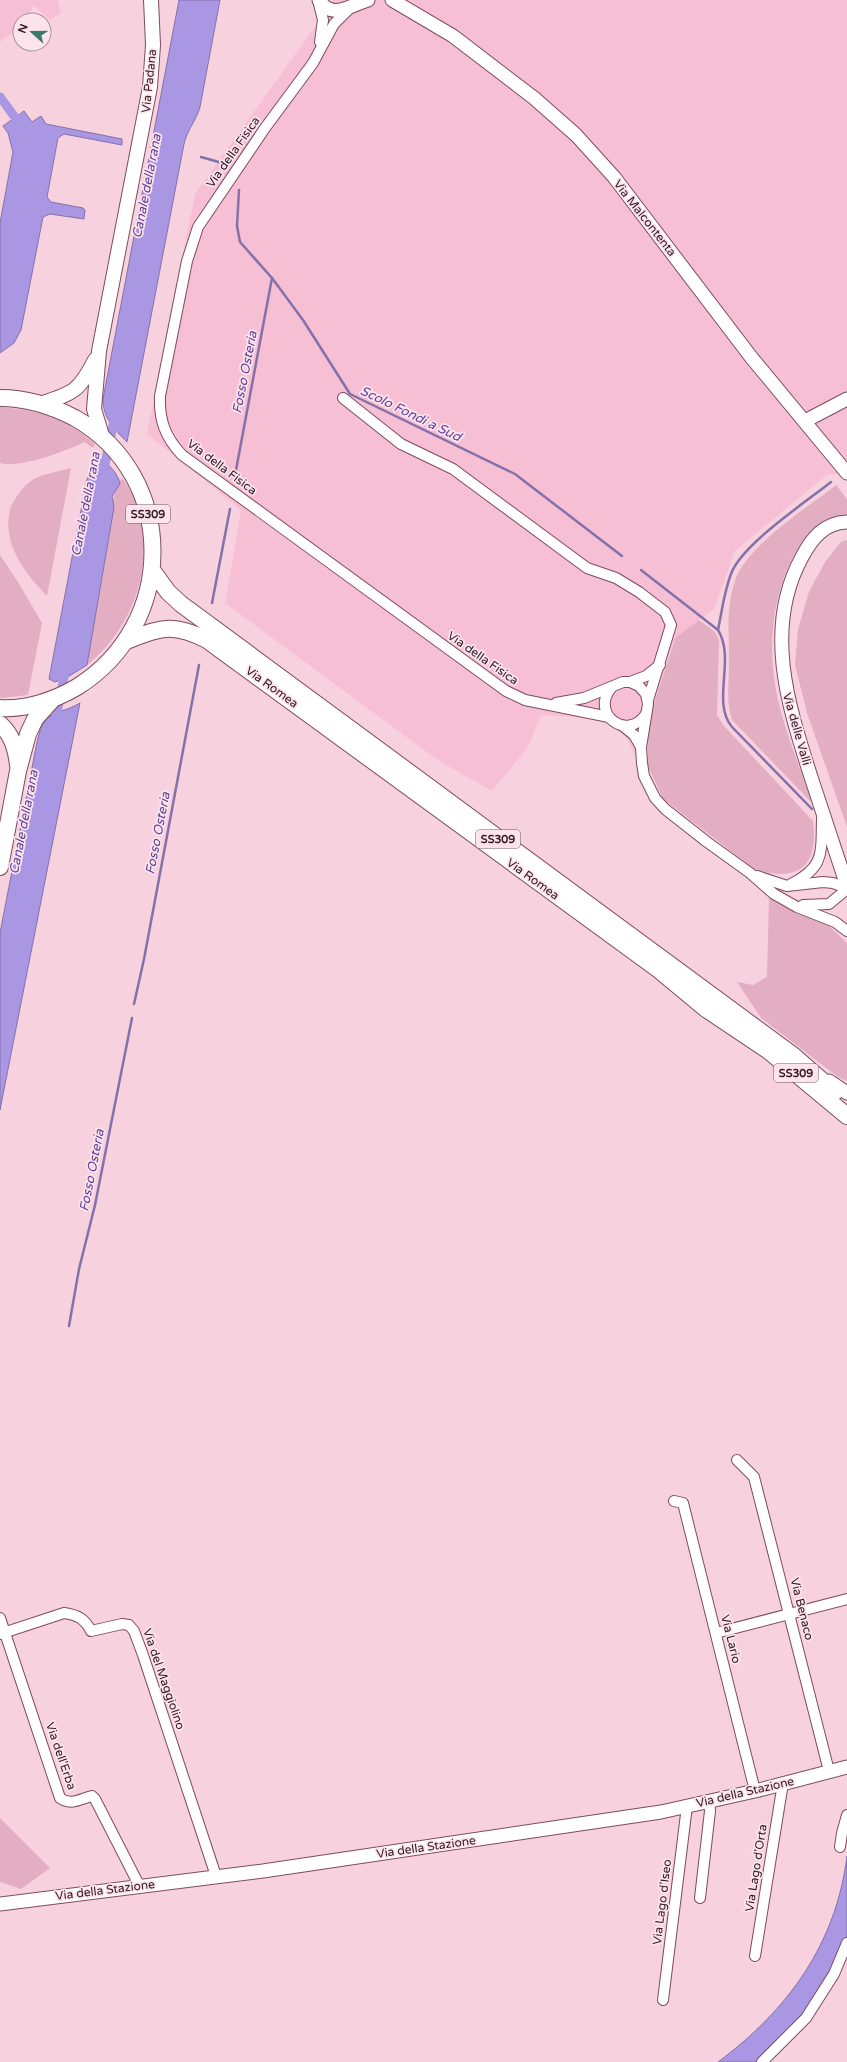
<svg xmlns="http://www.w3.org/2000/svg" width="847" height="2062" font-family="'Varela Round',sans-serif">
	<rect width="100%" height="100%" fill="#f8d1df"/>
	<g fill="#f7bfd4">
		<polygon points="0,0 58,0 61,13 50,20 34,5 25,20 20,20 20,27 0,42"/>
		<polygon points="334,0 847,0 847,474 828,474 735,551 714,609 676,637 636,758 625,735 598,718 541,715 528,747 492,791 439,761 225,603 241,510 147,434 195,194"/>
	</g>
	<g fill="#e3aec2">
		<path d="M0 407C42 411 63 416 95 444L93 448 84 442C67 451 18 469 0 463Z"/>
		<path d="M71 468 47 596C24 572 0 542 11 506 16 498 20 490 27 484 38 474 57 472 71 468Z"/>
		<path d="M123 479C164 538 141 623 87 665L114 507C110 491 121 490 120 480Z"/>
		<path d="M836 485 847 499V516C825 515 810 530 799 547 770 592 766 657 780 708 788 740 802 772 812 803L732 720C725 699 730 677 729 656 729 628 726 609 735 581 745 547 808 507 836 485Z"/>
		<polygon points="847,540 847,827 807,713 795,665 798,629 809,592 825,562 841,542"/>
		<polygon points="0,555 18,582 42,623 28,695 2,698 0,698"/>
		<path d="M699 620 715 632 719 640 717 715 723 725 813 821C819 867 798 883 754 869L663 799 648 766 647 725 676 637Z"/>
		<polygon points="769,898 798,914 828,925 847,943 847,1081 838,1077 761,1018 737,982 753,985 767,977"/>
		<polygon points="0,1818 50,1868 21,1889 0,1882"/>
	</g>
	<g fill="#a997e3" stroke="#8471a9">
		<path d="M179 0H220L200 107C196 121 187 130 184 144L127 442C114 429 103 418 103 399Z"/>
		<polygon points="24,111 32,122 41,116 46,124 122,139 122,145 64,134 58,138 47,197 51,202 83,208 85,210 84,219 50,214 43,217 21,330 14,343 0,353 0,223 13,152 8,133 3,126"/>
		<path d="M99 459C108 462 119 475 120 484L112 496 114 507 87 665 66 678 55 682 49 679 86 484 92 463Z"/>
		<path d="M80 703 0 1110V933L37 742C45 707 56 717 80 703Z"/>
		<path d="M847 1856V1939L836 1963 807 2011 779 2042 756 2062H718C788 2010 836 1944 847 1856Z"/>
	</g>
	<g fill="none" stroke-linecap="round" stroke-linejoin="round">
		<g stroke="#8471a9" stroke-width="2.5">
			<polyline points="201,157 226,164"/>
			<polyline points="239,190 237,226 240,242 272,278 303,320 350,394 515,474 622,556"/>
			<polyline points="236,470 272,278"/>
			<path d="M641 570 718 630C736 659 711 702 732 727L812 809"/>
			<polyline points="212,603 230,509"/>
			<path d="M718 630C722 611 724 592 731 574 741 545 806 502 831 482"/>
			<polyline points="134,1004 144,959 199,665"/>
			<polyline points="69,1326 79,1269 95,1205 132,1018"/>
		</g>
		<g stroke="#a997e3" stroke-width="9">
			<polyline points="0,97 22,127"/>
			<polyline points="103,474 115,416"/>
			<polyline points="55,723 66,667"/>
		</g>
		<defs>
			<g id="minor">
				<polyline points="318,0 323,20 320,42"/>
				<path d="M350 8 334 24 313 63 265 128 198 227 187 261 160 396C159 420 165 437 182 455L506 691 525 700 609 717"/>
				<polyline points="343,398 401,444 453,469 587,568 616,578 639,592 665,612 671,625 648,700"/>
				<polyline points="630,682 646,676 660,665"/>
				<path d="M611 688C590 714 627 742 646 714"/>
				<polyline points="556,703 584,698 623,682 630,682 639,686 646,694 648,704 641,747 642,763 644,776 655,798 665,809 707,842 750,873 774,894 797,907 835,922 847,931"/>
				<polyline points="623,726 634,735 641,747"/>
				<polyline points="757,876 787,886 823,882 833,883 847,888"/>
				<path d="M791 884C825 867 821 853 822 819"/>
				<polyline points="803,905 829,904 847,889"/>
				<polyline points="737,1460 754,1477 829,1771"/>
				<polyline points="674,1501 683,1503 755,1791"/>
				<path d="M0 1618 60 1798C71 1806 80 1799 92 1796L95 1799 139 1885"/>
				<polyline points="716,1633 847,1599"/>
				<path d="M0 1634 64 1613C78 1615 85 1619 91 1631L122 1624 129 1625 134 1631 143 1655 216 1876"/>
				<polyline points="840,1847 842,1833 847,1815"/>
				<polyline points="700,1898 710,1811 709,1800"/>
				<polyline points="755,1956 783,1783"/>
				<polyline points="663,2000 687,1806"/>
				<polyline points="762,2062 806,2018 834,1974 847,1943"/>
			</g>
			<g id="tertiary">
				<path d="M319 0C333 21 350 5 368 0"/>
				<polyline points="392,0 453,36 534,98 576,135 614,177 751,357 847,473"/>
				<polyline points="805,421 847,399"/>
				<path d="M847 522C824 523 812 538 802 557 763 628 788 705 811 777 823 813 835 850 847 886"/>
				<polyline points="829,1081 847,1093"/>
				<polyline points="0,1904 263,1871 661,1812 755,1791 847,1767"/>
			</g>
			<g id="secondary">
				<path d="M40 404C73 393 79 392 95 360"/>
				<polyline points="103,439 94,409 99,351 150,87 153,45 151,0"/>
			</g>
			<g id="primary">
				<path d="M0 398C26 398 52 406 75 418 179 477 177 625 77 687 55 700 26 710 0 708"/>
				<polyline points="152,570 168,592 181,604 794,1056 835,1092"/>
				<path d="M126 641C161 628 171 622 207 640L659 970 706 1009 770 1052 847 1116"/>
				<path d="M0 724C12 735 16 748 18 765"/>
				<polyline points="0,867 18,771 28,734 35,719 53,699"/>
			</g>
		</defs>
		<use href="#minor" stroke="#7f4a5f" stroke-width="12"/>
		<use href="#tertiary" stroke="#7f4a5f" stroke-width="15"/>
		<use href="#secondary" stroke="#7f4a5f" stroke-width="16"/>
		<use href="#primary" stroke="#7f4a5f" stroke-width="18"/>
		<use href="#minor" stroke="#fff" stroke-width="10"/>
		<use href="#tertiary" stroke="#fff" stroke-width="13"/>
		<use href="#secondary" stroke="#fff" stroke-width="14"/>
		<use href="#primary" stroke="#fff" stroke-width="16"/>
	</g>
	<g text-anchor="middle" stroke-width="3.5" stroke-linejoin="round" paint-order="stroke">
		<g fill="#fde3ec" stroke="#6d565f" stroke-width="1">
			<rect x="126" y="505" width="44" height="18" rx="3"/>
			<rect x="476" y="830" width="44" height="18" rx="3"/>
			<rect x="774" y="1064" width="44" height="18" rx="3"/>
		</g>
		<g font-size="11" font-weight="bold" fill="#2f1922">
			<text x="148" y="518">SS309</text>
			<text x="498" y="843">SS309</text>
			<text x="796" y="1077">SS309</text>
		</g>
		<g font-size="12" fill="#2f1922" stroke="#fde3ec">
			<text transform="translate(149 81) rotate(-84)" y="4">Via Padana</text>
			<text transform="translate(233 152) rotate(-55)" y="4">Via della Fisica</text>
			<text transform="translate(645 218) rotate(52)" y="4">Via Malcontenta</text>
			<text transform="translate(222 467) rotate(37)" y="4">Via della Fisica</text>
			<text transform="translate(483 658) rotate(35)" y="4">Via della Fisica</text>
			<text transform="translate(272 687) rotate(36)" y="4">Via Romea</text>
			<text transform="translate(797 729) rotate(74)" y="4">Via delle Valli</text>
			<text transform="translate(533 879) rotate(36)" y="4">Via Romea</text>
			<text transform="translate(802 1609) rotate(76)" y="4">Via Benaco</text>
			<text transform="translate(731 1639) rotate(76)" y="4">Via Lario</text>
			<text transform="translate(164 1679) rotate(71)" y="4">Via del Maggiolino</text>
			<text transform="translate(61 1756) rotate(71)" y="4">Via dell'Erba</text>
			<text transform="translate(745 1792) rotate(-13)" y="4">Via della Stazione</text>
			<text transform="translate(426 1847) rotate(-8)" y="4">Via della Stazione</text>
			<text transform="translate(756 1868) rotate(-81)" y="4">Via Lago d'Orta</text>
			<text transform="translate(105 1890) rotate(-7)" y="4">Via della Stazione</text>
			<text transform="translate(662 1902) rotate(-83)" y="4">Via Lago d'Iseo</text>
		</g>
		<g font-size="13" font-style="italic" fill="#5e429c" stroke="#fde3ec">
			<text transform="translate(146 186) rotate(-79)" y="5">Canale della rana</text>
			<text transform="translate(244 372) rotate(-79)" y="5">Fosso Osteria</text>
			<text transform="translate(411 413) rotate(26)" y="5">Scolo Fondi a Sud</text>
			<text transform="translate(85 504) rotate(-79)" y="5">Canale della rana</text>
			<text transform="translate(23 822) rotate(-79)" y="5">Canale della rana</text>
			<text transform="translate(157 833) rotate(-79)" y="5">Fosso Osteria</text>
			<text transform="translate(91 1170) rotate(-79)" y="5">Fosso Osteria</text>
		</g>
	</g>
	<g transform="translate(32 32) rotate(291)"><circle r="19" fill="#fde3ec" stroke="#ab929b"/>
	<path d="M0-3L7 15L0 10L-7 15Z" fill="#3a7a6a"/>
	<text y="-6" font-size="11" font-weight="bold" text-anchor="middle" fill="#2f1922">N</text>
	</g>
</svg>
